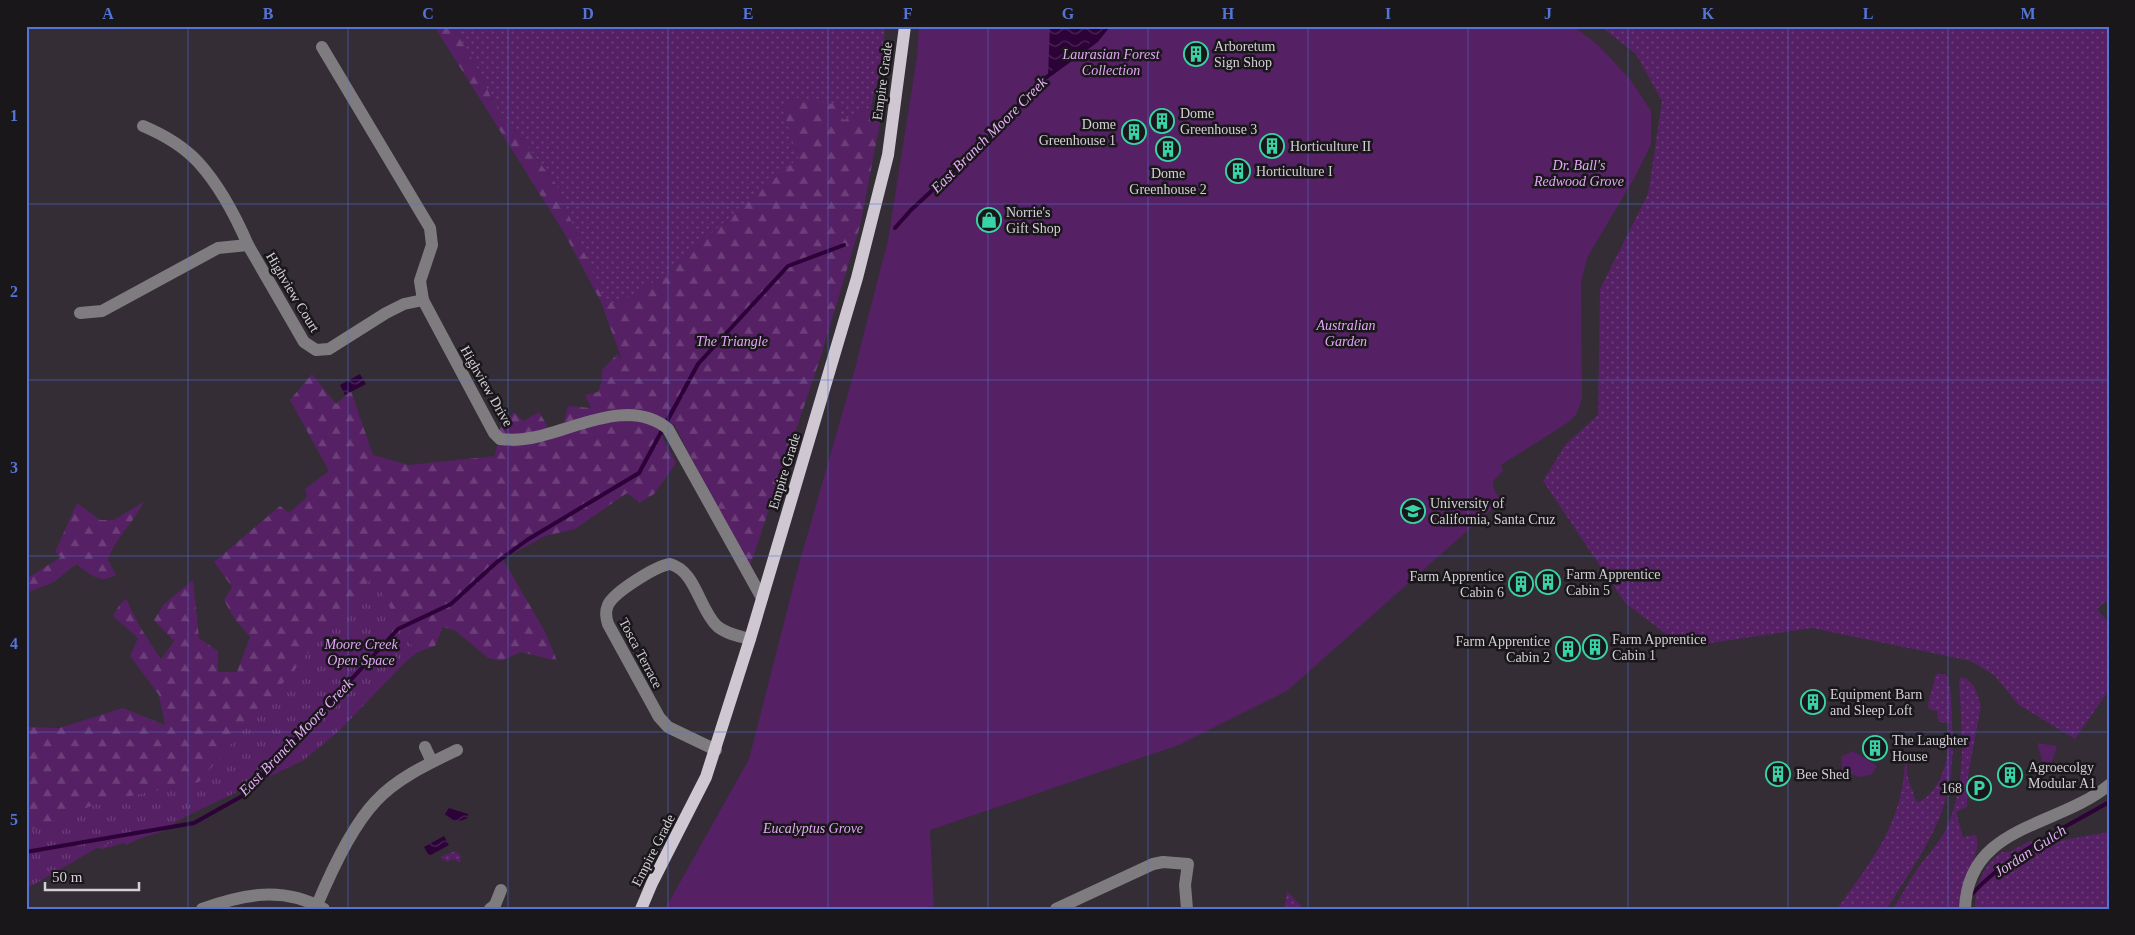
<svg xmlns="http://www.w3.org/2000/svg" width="2135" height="935" font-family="'Times New Roman',serif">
	<defs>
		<pattern id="grass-dots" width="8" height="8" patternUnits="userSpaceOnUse" patternTransform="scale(1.25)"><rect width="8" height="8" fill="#552064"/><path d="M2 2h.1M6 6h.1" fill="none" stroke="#6d3f79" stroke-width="1.8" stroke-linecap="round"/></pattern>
		<pattern id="forest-firs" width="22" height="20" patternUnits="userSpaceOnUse" patternTransform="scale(1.25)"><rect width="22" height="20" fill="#552064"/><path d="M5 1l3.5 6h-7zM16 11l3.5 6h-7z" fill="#6d3f79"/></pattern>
		<pattern id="park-tufts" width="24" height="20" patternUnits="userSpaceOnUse" patternTransform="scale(1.25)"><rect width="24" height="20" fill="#552064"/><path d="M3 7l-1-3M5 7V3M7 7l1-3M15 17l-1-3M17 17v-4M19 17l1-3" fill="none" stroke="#6d3f79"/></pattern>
		<pattern id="water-waves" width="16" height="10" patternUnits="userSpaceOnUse" patternTransform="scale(1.25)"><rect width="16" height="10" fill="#2d0238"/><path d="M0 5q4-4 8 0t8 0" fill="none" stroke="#4b2654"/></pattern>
	</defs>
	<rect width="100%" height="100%" fill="#342d36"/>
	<g fill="url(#grass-dots)">
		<polygon points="453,26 885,26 882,63 871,107 844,120 839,111 845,107 783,110 799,158 664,276 619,305 604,301 556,184 493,102 480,73"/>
		<polygon points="1600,26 2109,26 2109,599 2097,609 2109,623 2109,690 2075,739 2019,705 1994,675 1971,661 1812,628 1683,647 1625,603 1543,481 1565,445 1598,415 1600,289 1648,194 1662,101 1636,54"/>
		<path d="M1936 674H1945L1948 678C1952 693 1951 709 1952 723 1958 808 1929 841 1887 909H1837C1871 861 1902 825 1905 763L1907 761V775L1916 801 1919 802C1946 787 1950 751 1949 723L1939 722 1937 711 1929 709 1928 704Z"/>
		<path d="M1961 677 1967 679 1974 686 1981 705 1967 782V807L1956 812 1963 837 1976 835C1983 857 1957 882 1960 909H1893C1903 893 1912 875 1924 860 1932 850 1940 841 1946 829 1968 782 1962 730 1959 681Z"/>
		<path d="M2109 832V909H1975C1975 887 1983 864 2002 852H2009L2030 841 2046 843Z"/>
		<polygon points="455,851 461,856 460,863 454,859 447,862 440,857"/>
		<polygon points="1287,891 1304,909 1284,909"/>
	</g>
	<g fill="url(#forest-firs)">
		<polygon points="434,26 453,26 480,73 493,102 556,184 604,300 615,304 656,281 798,158 783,110 792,97 845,106 839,112 844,120 871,107 882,113 860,226 821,356 749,569 674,424 661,434 676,463 654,494 640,503 627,493 575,529 545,536 503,559 545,632 557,661 521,652 501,661 488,658 456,631 443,627 435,646 418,652 399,666 356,704 350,719 338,728 240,781 161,832 103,849 79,845 26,882 26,727 59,728 123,708 165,725 159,695 130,656 138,638 113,616 120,604 126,599 140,627 161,659 174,641 154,620 164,604 193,580 199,638 218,651 218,672 237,672 250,637 234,618 224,600 232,587 214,562 280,506 289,513 307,497 305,489 329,471 290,400 312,374 336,404 351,391 373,455 408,465 495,456 500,428 514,412 523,421 539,412 548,427 562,428 568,406 591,408 585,395 598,392 602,381 602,370 617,354 622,360 601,302 563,231"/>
		<path d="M143 502C134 523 115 538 108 560L116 575C99 585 90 574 76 564L54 582 26 593V579L61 557 55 552 77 503 100 520H114Z"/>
	</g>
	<polygon fill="url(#park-tufts)" points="373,577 415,652 339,731 304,760 126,845 121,840 97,848 26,889 26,832 101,802 199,782"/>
	<g fill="#552064">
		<polygon points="919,26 1573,26 1598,45 1630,79 1651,111 1651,144 1636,175 1587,258 1581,283 1582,399 1576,415 1566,424 1501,465 1503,471 1493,481 1494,489 1501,501 1287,691 1179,745 930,830 934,909 665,909 749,759 799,564 854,372 888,240 917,57"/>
		<polygon points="2037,743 2057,746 2052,762 2043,763"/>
		<polygon points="1853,751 1877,766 1871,775 1859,777 1842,771 1841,757"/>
	</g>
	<g fill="url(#water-waves)">
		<polygon points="1050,26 1108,26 1096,41 1048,76"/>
		<polygon points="360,374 366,384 345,395 340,385"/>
		<polygon points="449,808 468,814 468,818 460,821 450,820 445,814"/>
		<polygon points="444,836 449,845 429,856 424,847"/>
	</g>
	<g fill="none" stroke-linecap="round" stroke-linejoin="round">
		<g stroke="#2d0238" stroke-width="4">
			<polyline points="895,228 911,210 978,148 1044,79 1096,41 1108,26"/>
			<polyline points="26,852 194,823 244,795 398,629 451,604 497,562 527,540 639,473 698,364 788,266 844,245"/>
			<path d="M1972 894C2008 854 2063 829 2109 802"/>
		</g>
		<g stroke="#7f7c80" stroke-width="12">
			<path d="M322 47 430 228 432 245 420 281 423 300 494 433 500 439C510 440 520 440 531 438 572 431 629 396 668 429L762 598"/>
			<path d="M143 126C162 134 184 147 198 162 219 185 236 217 248 245"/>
			<polyline points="80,313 102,311 218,248 248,245 304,342 316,350 329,349 386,313 404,304 423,300"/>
			<polyline points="425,747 432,762"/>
			<path d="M716 750 668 727 659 717 608 624C606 617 605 612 608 605 614 592 656 566 670 564 696 571 699 609 717 626 726 634 739 636 750 639"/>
			<path d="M317 905C330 874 353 825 376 801 397 778 430 763 457 750"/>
			<path d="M202 909C244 894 283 886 324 909"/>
			<polyline points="490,909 495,905 501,890"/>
			<polyline points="1056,909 1153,864 1163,862 1188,864 1185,885 1187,909"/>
			<path d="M1965 909C1968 824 2057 828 2109 785"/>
		</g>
		<polyline stroke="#cfc7d1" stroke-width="12" points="641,909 652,883 706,777 750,639 857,278 888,155 905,26"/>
	</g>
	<path fill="none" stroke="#5475d7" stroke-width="1" stroke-opacity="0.55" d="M188 26V909M348 26V909M508 26V909M668 26V909M828 26V909M988 26V909M1148 26V909M1308 26V909M1468 26V909M1628 26V909M1788 26V909M1948 26V909M26 204H2109M26 380H2109M26 556H2109M26 732H2109"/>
	<defs>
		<symbol id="building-ring" viewBox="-11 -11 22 22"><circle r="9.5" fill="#1a171b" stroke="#39d4a5" stroke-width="1.5"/><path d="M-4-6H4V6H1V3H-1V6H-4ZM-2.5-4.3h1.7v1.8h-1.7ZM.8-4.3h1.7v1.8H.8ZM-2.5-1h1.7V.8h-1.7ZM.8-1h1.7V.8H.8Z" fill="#39d4a5"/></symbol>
		<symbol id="shop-ring" viewBox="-11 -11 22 22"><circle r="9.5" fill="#1a171b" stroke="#39d4a5" stroke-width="1.5"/><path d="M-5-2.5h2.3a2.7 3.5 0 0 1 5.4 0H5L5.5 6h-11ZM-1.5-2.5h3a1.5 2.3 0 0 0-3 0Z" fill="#39d4a5"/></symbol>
		<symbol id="university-ring" viewBox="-11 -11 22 22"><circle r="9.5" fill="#1a171b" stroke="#39d4a5" stroke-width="1.5"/><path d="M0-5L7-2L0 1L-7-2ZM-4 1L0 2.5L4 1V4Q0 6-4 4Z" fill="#39d4a5"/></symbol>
		<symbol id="parking-ring" viewBox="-11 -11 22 22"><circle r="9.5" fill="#1a171b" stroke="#39d4a5" stroke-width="1.5"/><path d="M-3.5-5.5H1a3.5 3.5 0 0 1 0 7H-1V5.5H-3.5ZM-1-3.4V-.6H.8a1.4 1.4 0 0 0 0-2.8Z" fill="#39d4a5"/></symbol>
	</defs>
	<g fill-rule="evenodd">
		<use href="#building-ring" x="1182" y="40" width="28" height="28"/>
		<use href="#building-ring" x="1148" y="107" width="28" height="28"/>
		<use href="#building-ring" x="1120" y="118" width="28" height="28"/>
		<use href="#building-ring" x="1258" y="132" width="28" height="28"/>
		<use href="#building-ring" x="1154" y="135" width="28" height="28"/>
		<use href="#building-ring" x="1224" y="157" width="28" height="28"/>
		<use href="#shop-ring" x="975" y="206" width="28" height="28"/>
		<use href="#university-ring" x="1399" y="497" width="28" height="28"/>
		<use href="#building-ring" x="1534" y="568" width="28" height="28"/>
		<use href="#building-ring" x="1507" y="570" width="28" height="28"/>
		<use href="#building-ring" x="1581" y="633" width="28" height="28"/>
		<use href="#building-ring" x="1554" y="635" width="28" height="28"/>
		<use href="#building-ring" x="1799" y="688" width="28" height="28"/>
		<use href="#building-ring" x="1861" y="734" width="28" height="28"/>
		<use href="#building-ring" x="1764" y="760" width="28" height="28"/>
		<use href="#building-ring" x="1996" y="761" width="28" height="28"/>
		<use href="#parking-ring" x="1965" y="774" width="28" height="28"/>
	</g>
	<g text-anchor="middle" stroke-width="5" stroke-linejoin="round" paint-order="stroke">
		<g font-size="14" fill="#d4d0d6" stroke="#1a171b" text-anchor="start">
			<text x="1214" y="51">Arboretum<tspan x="1214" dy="16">Sign Shop</tspan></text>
			<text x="1180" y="118">Dome<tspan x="1180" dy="16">Greenhouse 3</tspan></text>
			<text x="1116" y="129" text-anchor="end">Dome<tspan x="1116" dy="16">Greenhouse 1</tspan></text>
			<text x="1290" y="151">Horticulture II</text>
			<text x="1256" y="176">Horticulture I</text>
			<text x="1168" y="178" text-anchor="middle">Dome<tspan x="1168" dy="16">Greenhouse 2</tspan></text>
			<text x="1006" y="217">Norrie's<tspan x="1006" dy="16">Gift Shop</tspan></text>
			<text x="1430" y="508">University of<tspan x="1430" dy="16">California, Santa Cruz</tspan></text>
			<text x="1566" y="579">Farm Apprentice<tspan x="1566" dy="16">Cabin 5</tspan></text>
			<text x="1504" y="581" text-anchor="end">Farm Apprentice<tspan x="1504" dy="16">Cabin 6</tspan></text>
			<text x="1612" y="644">Farm Apprentice<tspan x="1612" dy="16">Cabin 1</tspan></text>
			<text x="1550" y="646" text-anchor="end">Farm Apprentice<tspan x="1550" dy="16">Cabin 2</tspan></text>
			<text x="1830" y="699">Equipment Barn<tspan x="1830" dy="16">and Sleep Loft</tspan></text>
			<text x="1892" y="745">The Laughter<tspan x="1892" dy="16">House</tspan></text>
			<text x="2028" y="772">Agroecolgy<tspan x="2028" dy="16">Modular A1</tspan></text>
			<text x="1796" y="779">Bee Shed</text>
			<text x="1962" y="793" text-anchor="end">168</text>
		</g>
		<g font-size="14" font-style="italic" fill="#e3a7f6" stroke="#1a171b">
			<text x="1111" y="59">Laurasian Forest<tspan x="1111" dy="16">Collection</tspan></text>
			<text x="1579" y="170">Dr. Ball's<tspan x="1579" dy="16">Redwood Grove</tspan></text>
			<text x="1346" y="330">Australian<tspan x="1346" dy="16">Garden</tspan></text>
			<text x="732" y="346">The Triangle</text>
			<text x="361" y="649">Moore Creek<tspan x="361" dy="16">Open Space</tspan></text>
			<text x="813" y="833">Eucalyptus Grove</text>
		</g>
		<g font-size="14" fill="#d4d0d6" stroke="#1a171b">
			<text transform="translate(882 81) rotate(-82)" y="5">Empire Grade</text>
			<text transform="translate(293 292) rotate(59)" y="5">Highview Court</text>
			<text transform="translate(487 386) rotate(60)" y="5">Highview Drive</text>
			<text transform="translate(784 471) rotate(-73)" y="5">Empire Grade</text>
			<text transform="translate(641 653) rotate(62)" y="5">Tosca Terrace</text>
			<text transform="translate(653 850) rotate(-63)" y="5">Empire Grade</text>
		</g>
		<g font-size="15" font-style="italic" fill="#e9acfc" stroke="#1a171b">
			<text transform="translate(989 135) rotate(-45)" y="5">East Branch Moore Creek</text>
			<text transform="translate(296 737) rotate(-46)" y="5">East Branch Moore Creek</text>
			<text transform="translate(2030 851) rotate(-33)" y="5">Jordan Gulch</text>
		</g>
	</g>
	<rect width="2135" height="935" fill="none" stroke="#1a171b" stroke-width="55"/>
	<path d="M45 882v8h94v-8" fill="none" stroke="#d4d0d6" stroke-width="2.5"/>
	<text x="52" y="882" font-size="15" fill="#d4d0d6" stroke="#1a171b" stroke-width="4" paint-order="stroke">50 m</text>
	<rect x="28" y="28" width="2080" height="880" fill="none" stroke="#5475d7" stroke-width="2"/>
	<g font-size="16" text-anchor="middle" font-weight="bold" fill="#5475d7">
		<text x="108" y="19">A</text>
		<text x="268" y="19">B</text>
		<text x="428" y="19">C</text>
		<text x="588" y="19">D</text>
		<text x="748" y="19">E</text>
		<text x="908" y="19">F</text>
		<text x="1068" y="19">G</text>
		<text x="1228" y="19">H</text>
		<text x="1388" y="19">I</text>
		<text x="1548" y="19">J</text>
		<text x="1708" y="19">K</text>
		<text x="1868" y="19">L</text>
		<text x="2028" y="19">M</text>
		<text x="14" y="121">1</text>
		<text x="14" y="297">2</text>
		<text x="14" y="473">3</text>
		<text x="14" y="649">4</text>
		<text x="14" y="825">5</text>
	</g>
</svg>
